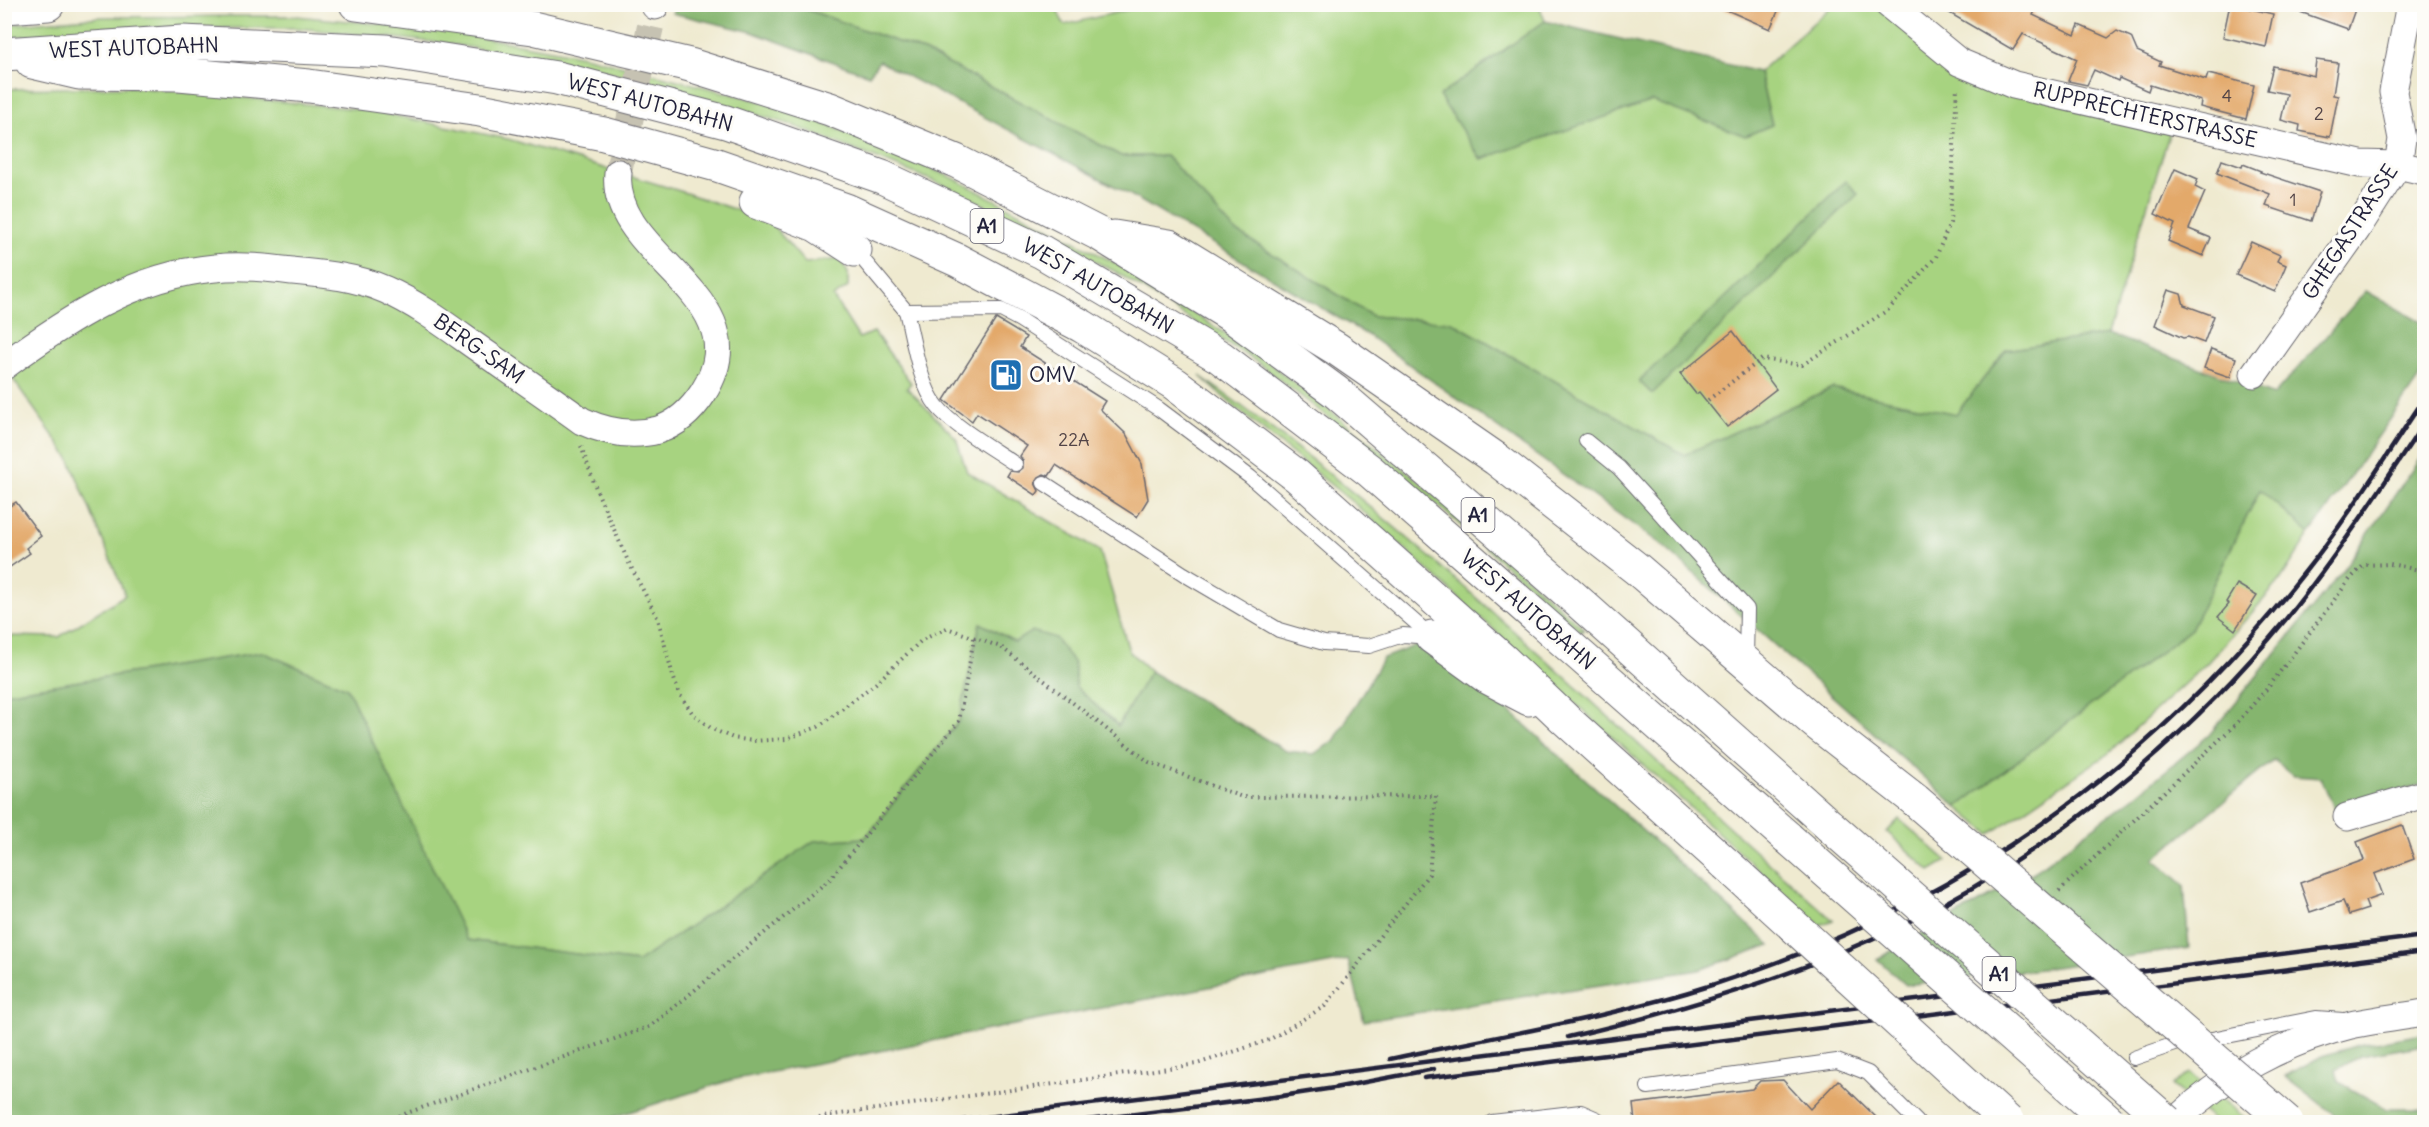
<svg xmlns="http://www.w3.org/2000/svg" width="2429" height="1127" font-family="Delius,sans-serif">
	<rect width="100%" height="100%" fill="#fdfcf7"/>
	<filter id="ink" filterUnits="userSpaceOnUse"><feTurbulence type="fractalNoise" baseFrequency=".0167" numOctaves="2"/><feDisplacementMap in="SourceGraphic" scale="12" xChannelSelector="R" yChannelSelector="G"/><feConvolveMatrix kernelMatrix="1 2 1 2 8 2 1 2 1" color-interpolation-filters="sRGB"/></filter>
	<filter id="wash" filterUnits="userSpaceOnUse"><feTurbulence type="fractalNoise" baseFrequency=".008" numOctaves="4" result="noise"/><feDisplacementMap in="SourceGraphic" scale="24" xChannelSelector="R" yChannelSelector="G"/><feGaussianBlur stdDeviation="1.35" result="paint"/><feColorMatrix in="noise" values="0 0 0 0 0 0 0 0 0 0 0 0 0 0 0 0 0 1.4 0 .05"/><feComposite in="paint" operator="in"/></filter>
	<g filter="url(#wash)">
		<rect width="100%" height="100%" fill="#efead0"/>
		<g fill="#a7d380" stroke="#647a5e" stroke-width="1.5">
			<polygon points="1153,4 1539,5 1545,21 1440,96 1481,159 1652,101 1746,136 1772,124 1759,72 1833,5 1875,5 1943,64 2170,131 2108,334 2006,350 1956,414 1832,388 1684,455 1452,322 1372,316 1234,230 1166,156 1121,156 926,52 794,5 1055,5 1064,25"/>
			<polygon points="296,16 441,30 584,56 790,109 953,178 1119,265 1260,356 1413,476 1584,629 1581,632 1409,480 1257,362 1116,272 951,188 792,125 593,67 443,43 297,28 103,28 5,38 5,25 101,17"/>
			<polygon points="132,87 367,110 508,139 680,191 769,221 805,263 840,259 848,273 848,287 833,297 859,338 874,332 911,383 907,388 956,438 967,472 1100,551 1129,651 1150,671 1119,726 1076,687 1074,663 1015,642 980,623 959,721 865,838 814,841 638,962 466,940 347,688 262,652 5,693 5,636 59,637 125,595 69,458 5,368 5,89"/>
			<path d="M1200 376C1428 537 1624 737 1833 920L1820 925 1356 505 1237 409Z"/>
			<polygon points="2260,490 2310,534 2279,582 2208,662 2109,753 1990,834 1957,807 2191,629"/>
			<polygon points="1899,819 1947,861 1930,871 1887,832"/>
			<polygon points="2189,1073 2250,1122 2215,1122 2172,1085"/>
		</g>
		<g fill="#85b56e" stroke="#546c54" stroke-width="1.5">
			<polygon points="676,5 794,5 926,52 1121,156 1166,156 1234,230 1372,316 1452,322 1684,455 1832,388 1956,414 2006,350 2108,334 2274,395 2366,291 2424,324 2424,371 2310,534 2260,490 2191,629 1957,807 1662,545 1369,336 1129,194 879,61 869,75 752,32 672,13"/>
			<polygon points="1545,21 1759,72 1772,125 1745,136 1652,101 1481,159 1439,96"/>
			<polygon points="1846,181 1858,194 1652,394 1639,381"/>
			<polygon points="2423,454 2424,456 2424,784 2335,810 2321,778 2294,776 2274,760 2154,859 2184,885 2189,948 2041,969 1906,985 1877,959 2034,872 2135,796 2209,735 2344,569"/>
			<polygon points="980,623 1015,642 1032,631 1055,638 1074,663 1076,687 1118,726 1150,671 1286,751 1314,754 1334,741 1383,658 1417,645 1475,680 1770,945 1699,970 1364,1021 1348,960 731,1080 598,1122 5,1122 5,693 262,652 347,688 467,940 638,962 814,841 865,838 959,721"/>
			<polygon points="2424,1034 2424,1045 2360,1056 2336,1070 2339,1082 2387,1109 2424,1109 2424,1122 2344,1122 2285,1076 2322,1056 2358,1045"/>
		</g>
		<g id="blocks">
			<g fill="#e3a96b">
				<polygon points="1713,4 1767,4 1779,9 1770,29"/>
				<polygon points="1934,4 2039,4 2033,15 2075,35 2079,25 2108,38 2117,31 2131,37 2137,51 2161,62 2159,65 2206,80 2208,74 2254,85 2246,119 2200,107 2201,101 2150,85 2148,91 2119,78 2118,81 2094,70 2087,85 2068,81 2077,59 2023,34 2013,50"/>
				<polygon points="2230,4 2273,14 2266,47 2223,37"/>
				<polygon points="2287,4 2357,4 2348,29 2286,7"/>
				<polygon points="2316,60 2338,63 2333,95 2338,96 2330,137 2299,131 2300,125 2281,120 2287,94 2267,90 2273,66 2314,76"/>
				<polygon points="2222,160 2242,167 2243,164 2261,171 2260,172 2320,192 2311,221 2266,206 2270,194 2217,173"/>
				<polygon points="2175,169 2198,179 2195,187 2205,192 2189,229 2211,238 2203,256 2168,241 2175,224 2155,214"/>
				<polygon points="2251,242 2280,255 2277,261 2286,265 2275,292 2236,275"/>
				<polygon points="2168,290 2181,294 2184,305 2214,316 2204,343 2188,337 2183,338 2155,325"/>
				<polygon points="996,319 1026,337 1020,347 1105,401 1100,409 1126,434 1142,464 1148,499 1137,517 1056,465 1049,476 1044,474 1037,478 1035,483 1039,491 1036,495 1007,476 1010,471 1018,472 1023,468 1023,461 1020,456 1027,446 977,413 972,421 944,400"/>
				<polygon points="1733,331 1776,389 1727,427 1699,392 1696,394 1680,374"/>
				<polygon points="2211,349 2236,358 2230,377 2204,368"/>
				<polygon points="16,502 41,536 26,548 30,553 4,571 4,510"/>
				<polygon points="2237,584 2257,596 2235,630 2218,617 2229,604 2226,602"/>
				<polygon points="2402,825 2414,859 2374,874 2382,895 2365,901 2368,909 2349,915 2343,901 2310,912 2300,883 2364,860 2357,842"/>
				<polygon points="1783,1080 1810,1109 1838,1080 1881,1122 1635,1122 1633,1104 1752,1089 1760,1081"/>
			</g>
		</g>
	</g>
	<g filter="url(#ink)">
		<use href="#blocks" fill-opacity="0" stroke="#6a686f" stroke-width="1.5"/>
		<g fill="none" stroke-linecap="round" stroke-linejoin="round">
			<polyline stroke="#c6c2b2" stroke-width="27" stroke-dasharray="27 14" stroke-linecap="butt" points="618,173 655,6"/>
			<defs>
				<g id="service">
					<polyline points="855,250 906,311 1001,310 1020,320 1159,409 1250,477 1432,637"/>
					<path d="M906 311C913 338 919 384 937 406 953 426 993 449 1015 464"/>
					<polyline points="1586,441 1619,468 1747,609 1746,658"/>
					<polyline points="1044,483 1184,574 1279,630 1324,643 1369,646 1403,635 1432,637"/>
					<polyline points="2134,1058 2181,1042 2212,1039 2316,1018 2343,1020"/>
					<polyline points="1648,1087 1837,1061 1868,1073 1917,1122"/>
					<polyline points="1492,1122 1581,1112 1597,1119 1599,1122"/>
				</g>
				<g id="minor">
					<polyline points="1888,4 1959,62 2014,85 2360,164 2398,165 2424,171"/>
					<polyline points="655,6 656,4"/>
					<path d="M4 366C68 319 135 275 215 268 241 265 267 268 292 271 324 274 357 277 386 290 422 306 453 331 485 353 518 376 550 398 582 421 606 432 632 437 658 430 677 424 692 410 703 393 765 296 609 258 618 173"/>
					<polyline points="2254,374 2357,229 2398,165 2402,139 2393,92 2410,4"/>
					<polyline points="2347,817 2424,794"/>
					<path d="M2174 1122C2223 1075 2286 1041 2351 1025 2375 1020 2400 1017 2424 1013"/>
				</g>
				<g id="motorway">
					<polyline points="356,4 533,28 690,65 830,109 956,161 1101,235 1229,314 1336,392 1563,588 1830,826"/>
					<polyline points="4,7 48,4"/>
					<polyline points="4,54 182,42 386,51 557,78 726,122 882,177 1042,252 1220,357 1370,471 1788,838"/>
					<polyline points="32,62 79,73 179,74 309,86 480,110 604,134 717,165 846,210 957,260 1082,326 1175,384 1297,476 1503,660 1565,719 1726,864"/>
					<polyline points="756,202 816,225 855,250"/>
					<polyline points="1114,237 1169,246 1337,349 1496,459 1637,569 1816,723 1915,800"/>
					<polyline points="1432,637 1487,677 1529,699"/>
				</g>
			</defs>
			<use href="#service" stroke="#6a686f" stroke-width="16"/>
			<use href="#minor" stroke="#6a686f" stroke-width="29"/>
			<use href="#motorway" stroke="#6a686f" stroke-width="35"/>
			<g stroke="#6a686f" stroke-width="4" stroke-dasharray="1.5 4.5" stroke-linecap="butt">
				<polyline points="1708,400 1762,359 1802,365 1888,310 1936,257 1950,223 1957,86"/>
				<polyline points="581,446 597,491 628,561 658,619 673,676 680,695 693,714 712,729 733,738 753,741 786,739 818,727 876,683 922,640 947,628 1001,647 1149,762 1242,797 1436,796 1429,874 1325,1006 1269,1040 1197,1064 833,1115 802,1122"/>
				<polyline points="2059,891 2235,725 2270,685 2350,579 2364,565 2390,564 2424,571"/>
				<polyline points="382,1122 651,1026 829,880 959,721 974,638"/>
			</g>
			<use href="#service" stroke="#fff" stroke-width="14"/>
			<use href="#minor" stroke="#fff" stroke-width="27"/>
			<use href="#motorway" stroke="#fff" stroke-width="33"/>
			<g stroke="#22223b" stroke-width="4.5">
				<path d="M1568 1037C1684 1010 1797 976 1904 924 2048 855 2185 742 2286 619 2336 557 2380 490 2424 423"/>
				<path d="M1390 1059C1498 1036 1609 1018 1715 984 1956 907 2148 771 2304 573 2348 518 2385 457 2424 399"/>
				<polyline points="1424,1078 2424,952"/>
				<polyline points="1275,1097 1334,1088 1434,1069"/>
				<polyline points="948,1122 2424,936"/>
				<polyline points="1071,1122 1282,1096"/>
			</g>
			<defs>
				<g id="motorway-bridge">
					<polyline points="1915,800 2287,1122"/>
					<polyline points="1830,826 2167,1122"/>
					<polyline points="1788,838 2110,1122"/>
					<polyline points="1726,864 2008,1122"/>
				</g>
			</defs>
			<use href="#motorway-bridge" stroke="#6a686f" stroke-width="35" stroke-linecap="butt"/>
			<use href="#motorway-bridge" stroke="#fff" stroke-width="33"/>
		</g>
	</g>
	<defs>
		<symbol id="fuel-square" viewBox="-11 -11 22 22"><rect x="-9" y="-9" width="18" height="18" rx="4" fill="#1f6fb2" stroke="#fdfcf7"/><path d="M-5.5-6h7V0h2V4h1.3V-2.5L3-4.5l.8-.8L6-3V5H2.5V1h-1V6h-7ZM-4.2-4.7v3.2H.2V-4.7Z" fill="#fff"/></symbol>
	</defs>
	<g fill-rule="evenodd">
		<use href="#fuel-square" x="987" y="356" width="38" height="38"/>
	</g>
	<g text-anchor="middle" stroke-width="6" stroke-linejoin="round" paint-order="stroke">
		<g font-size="18" fill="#524447">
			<text x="2227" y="102">4</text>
			<text x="2319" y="120">2</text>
			<text x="2293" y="206">1</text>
			<text x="1074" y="446">22A</text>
		</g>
		<g fill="#fdfcf7" stroke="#646373" stroke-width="1.5">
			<rect x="970.5" y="209" width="33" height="34" rx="4.5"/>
			<rect x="1461.5" y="498" width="33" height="34" rx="4.5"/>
			<rect x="1982.5" y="957" width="33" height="34" rx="4.5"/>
		</g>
		<g font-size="20" font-weight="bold" fill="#22223b">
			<text x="987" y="233">A1</text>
			<text x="1478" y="522">A1</text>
			<text x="1999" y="981">A1</text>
		</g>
		<g font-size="21" fill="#22223b" stroke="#fdfcf7">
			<text transform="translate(134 48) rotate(-2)" y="7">WEST AUTOBAHN</text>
			<text transform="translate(650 103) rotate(15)" y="7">WEST AUTOBAHN</text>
			<text transform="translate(2145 115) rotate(13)" y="7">RUPPRECHTERSTRASSE</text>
			<text transform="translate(2350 232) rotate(-57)" y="7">GHEGASTRASSE</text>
			<text transform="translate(1098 286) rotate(30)" y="7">WEST AUTOBAHN</text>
			<text transform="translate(479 349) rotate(35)" y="7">BERG-SAM</text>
			<text transform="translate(1528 610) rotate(41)" y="7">WEST AUTOBAHN</text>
		</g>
		<g font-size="21" fill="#22223b" stroke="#fdfcf7" text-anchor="start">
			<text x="1029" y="382">OMV</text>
		</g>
	</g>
	<rect width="2429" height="1127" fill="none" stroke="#fdfcf7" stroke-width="24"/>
</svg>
